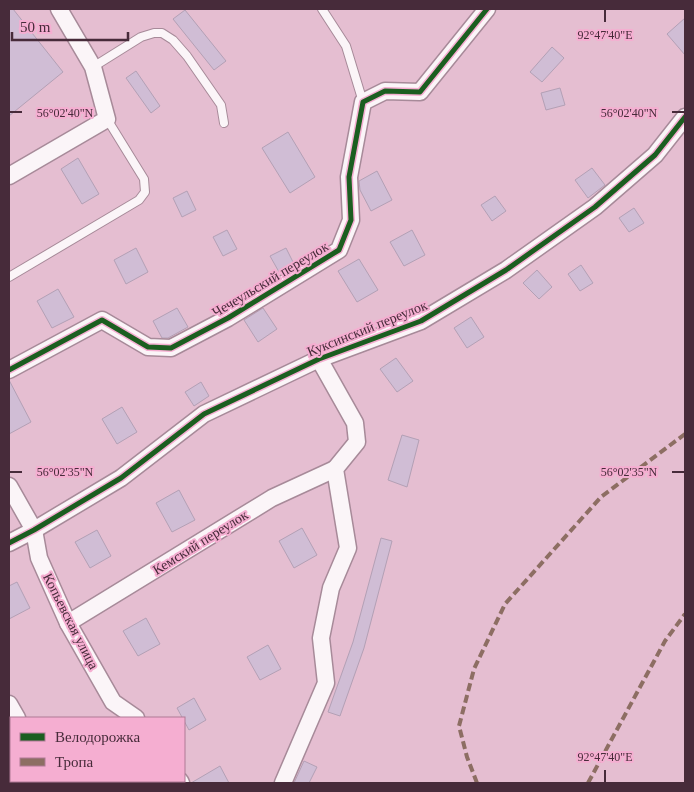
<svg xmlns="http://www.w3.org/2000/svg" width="694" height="792" font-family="Georgia,serif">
	<rect width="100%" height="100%" fill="#e5bed1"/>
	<g fill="#d0bdd5" stroke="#b3a0b5">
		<polygon points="9,9 13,9 63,72 9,116"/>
		<polygon points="185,10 226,61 214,70 173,19"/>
		<polygon points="685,18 685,55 667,34"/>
		<polygon points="552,47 564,58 542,82 530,72"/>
		<polygon points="136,71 160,106 151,113 126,78"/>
		<polygon points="560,88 565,105 546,110 541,93"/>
		<polygon points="288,132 315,177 290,193 262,148"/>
		<polygon points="78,158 99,194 82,204 61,169"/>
		<polygon points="592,168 605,185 588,198 575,180"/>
		<polygon points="377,171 392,200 371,211 360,190 359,181"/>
		<polygon points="187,191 196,210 182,217 173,198"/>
		<polygon points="495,196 506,211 492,221 481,205"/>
		<polygon points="634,208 644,223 629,232 619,218"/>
		<polygon points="227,230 237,249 223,256 213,237"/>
		<polygon points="412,230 425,255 404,266 390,242"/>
		<polygon points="136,248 148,272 126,284 114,260"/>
		<polygon points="286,248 294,264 279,272 270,256"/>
		<polygon points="359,259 378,290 357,302 338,271"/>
		<polygon points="581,265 593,283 580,291 568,274"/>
		<polygon points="537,270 552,287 539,299 523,283"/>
		<polygon points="58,289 74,317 52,328 37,301"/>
		<polygon points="177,308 188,327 168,338 162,338 153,321"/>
		<polygon points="263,308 277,329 258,342 244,320"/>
		<polygon points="471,317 484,337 467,348 454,328"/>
		<polygon points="396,358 413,381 397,392 380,369"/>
		<polygon points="9,380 31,422 9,434"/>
		<polygon points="201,382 209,396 194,406 185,392"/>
		<polygon points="122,407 137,432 117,444 102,419"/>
		<polygon points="402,435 419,440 407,487 388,480"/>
		<polygon points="179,490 195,520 172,532 156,503"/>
		<polygon points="302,528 317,555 294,568 279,541"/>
		<polygon points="97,530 111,556 90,568 75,542"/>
		<polygon points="381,538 392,541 364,648 340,716 328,712 353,642"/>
		<polygon points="17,582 30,608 9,619 9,586"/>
		<polygon points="146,618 160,644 138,656 123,631"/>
		<polygon points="268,645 281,669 260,680 247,657"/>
		<polygon points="194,698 206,720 189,730 177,708"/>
		<polygon points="304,761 317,767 309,783 294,783"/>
		<polygon points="220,766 229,783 191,783"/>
	</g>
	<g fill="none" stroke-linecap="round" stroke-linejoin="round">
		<defs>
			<g id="lane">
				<polyline points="322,9 346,46 363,102"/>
				<polyline points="93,67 141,37 154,33 162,33 173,40 187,56 221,105 224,123"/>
				<polyline points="9,277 139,200 145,192 144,179 107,119"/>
			</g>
			<g id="street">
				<polyline points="9,176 107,119 93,67 59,9"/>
				<polyline points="9,370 102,320 148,347 171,348 228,318 339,250 351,220 349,177 363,102 385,91 420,92 487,9"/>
				<polyline points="9,486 34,530 39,558 68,623 113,702 136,718"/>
				<polyline points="9,543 34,530 121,478 204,414 319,359 421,321 506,270 595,207 655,155 685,117"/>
				<polyline points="68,623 272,498 335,469"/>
				<polyline points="9,704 17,718"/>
				<polyline points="44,781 44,783"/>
				<polyline points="180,781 181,783"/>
				<polyline points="283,783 326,683 321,638 331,588 348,548 335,469 357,442 355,423 319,359"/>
			</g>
		</defs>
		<use href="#lane" stroke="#a78a99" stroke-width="10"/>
		<use href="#street" stroke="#a78a99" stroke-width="19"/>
		<use href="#lane" stroke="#fbf5f8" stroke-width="8"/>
		<use href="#street" stroke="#fbf5f8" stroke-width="16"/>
		<g stroke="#8d6e63" stroke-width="4" stroke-dasharray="8 4" stroke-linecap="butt">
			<polyline points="477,783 467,757 459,726 474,669 505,604 601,497 685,434"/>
			<polyline points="588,783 665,641 685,614"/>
		</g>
		<defs>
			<g id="cycleway">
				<polyline points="9,370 102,320 148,347 171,348 228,318 339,250 351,220 349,177 363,102 385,91 420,92 487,9"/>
				<polyline points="9,543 34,530 121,478 204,414 319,359 421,321 506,270 595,207 655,155 685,117"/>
			</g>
		</defs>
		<use href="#cycleway" stroke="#f5aed1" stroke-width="8"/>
		<use href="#cycleway" stroke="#1b5e20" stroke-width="5"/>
	</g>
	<path fill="none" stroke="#472b3a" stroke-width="2" d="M605 10V22M10 112H22M672 112H684M10 472H22M672 472H684M605 770V782"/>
	<g text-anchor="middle" stroke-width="4" stroke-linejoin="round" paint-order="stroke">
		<g font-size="14" fill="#472b3a" stroke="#f5aed1">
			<text transform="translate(270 279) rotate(-31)" y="5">Чечеульский переулок</text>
			<text transform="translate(367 328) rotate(-22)" y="5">Куксинский переулок</text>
			<text transform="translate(200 542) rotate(-32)" y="5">Кемский переулок</text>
			<text transform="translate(71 621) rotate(63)" y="5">Копьевская улица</text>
		</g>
	</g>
	<g font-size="12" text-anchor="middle" fill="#472b3a" stroke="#f5aed1" stroke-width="4" stroke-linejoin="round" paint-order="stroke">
		<text x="605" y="39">92°47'40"E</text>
		<text x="65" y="117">56°02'40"N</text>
		<text x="629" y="117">56°02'40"N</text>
		<text x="65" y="476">56°02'35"N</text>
		<text x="629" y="476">56°02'35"N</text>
		<text x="605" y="761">92°47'40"E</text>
	</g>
	<rect width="694" height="792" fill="none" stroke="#472b3a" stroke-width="20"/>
	<rect x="10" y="717" width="175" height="65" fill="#f5aed1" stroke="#af7a95"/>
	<rect x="20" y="733" width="25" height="8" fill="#1b5e20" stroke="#af7a95"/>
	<text x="55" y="742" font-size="15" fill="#472b3a">Велодорожка</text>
	<rect x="20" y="758" width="25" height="8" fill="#8d6e63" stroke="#af7a95"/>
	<text x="55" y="767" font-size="15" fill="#472b3a">Тропа</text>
	<path d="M12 32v8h116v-8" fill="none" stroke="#472b3a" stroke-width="2.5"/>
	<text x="20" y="32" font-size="15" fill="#472b3a" stroke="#f5aed1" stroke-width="4" paint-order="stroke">50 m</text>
</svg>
